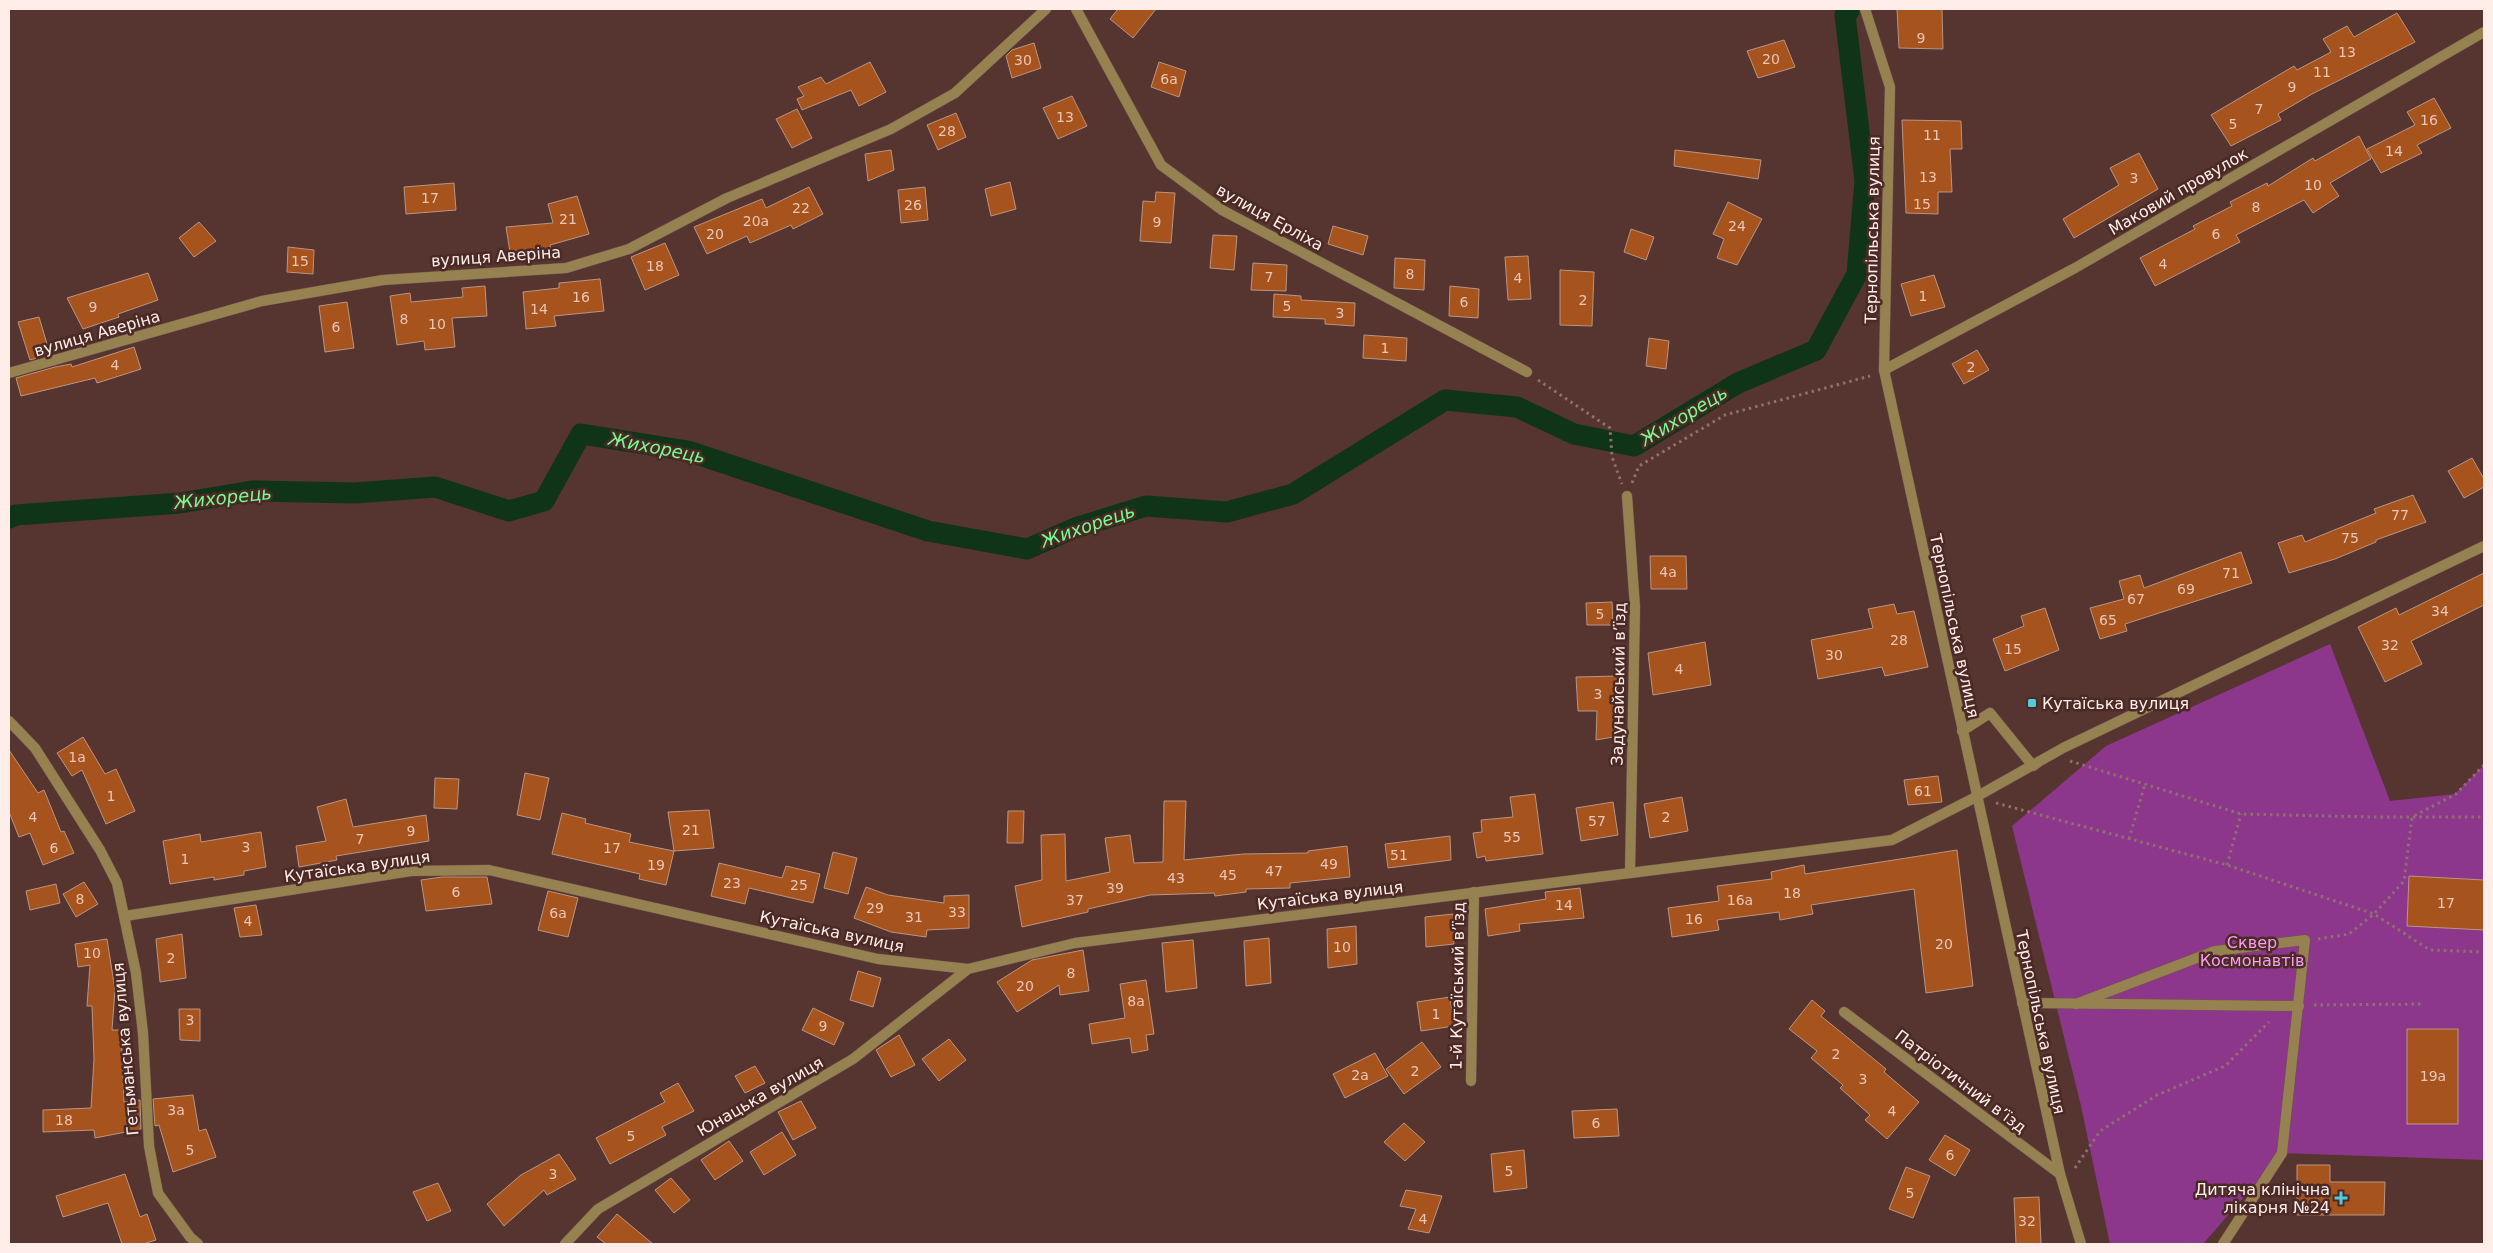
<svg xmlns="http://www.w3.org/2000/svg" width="2493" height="1253" font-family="'DejaVu Sans',sans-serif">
	<rect width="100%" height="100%" fill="#563430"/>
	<polygon fill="#8c378b" points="2330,644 2390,801 2455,794 2484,765 2484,1160 2282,1153 2203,1244 2110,1244 2081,1106 2012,826 2106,746"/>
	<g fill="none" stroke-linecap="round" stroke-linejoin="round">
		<polyline stroke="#103418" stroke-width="21" points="9,518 16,515 180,503 252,491 355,493 435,487 509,511 544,501 581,434 688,451 928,531 1027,549 1075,528 1146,506 1227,512 1293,494 1445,400 1517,407 1574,434 1634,446 1738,383 1816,350 1857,274 1865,181 1845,15 1849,11"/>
	</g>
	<g fill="#a7531e" stroke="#b99683">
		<polygon points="1118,9 1156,9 1133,38 1110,19"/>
		<polygon points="1897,9 1942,9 1943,49 1899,48"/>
		<polygon points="2397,13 2415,42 2312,94 2278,114 2281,120 2231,146 2211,115 2294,66 2297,70 2331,52 2323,39 2347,26 2354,37"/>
		<polygon points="1784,40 1795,67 1758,78 1747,51"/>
		<polygon points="1034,43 1041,68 1012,78 1006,56 1012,50"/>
		<polygon points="870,62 886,92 859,106 851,90 802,110 797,99 804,96 798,87 821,77 826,84"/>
		<polygon points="1159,62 1186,71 1179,97 1151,87"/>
		<polygon points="1072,96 1087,126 1058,139 1043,108"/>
		<polygon points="2434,98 2451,128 2417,145 2422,153 2381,173 2367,149 2415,125 2407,112"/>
		<polygon points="797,109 812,138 792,148 776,119"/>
		<polygon points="956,113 966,137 938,150 927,125"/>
		<polygon points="1902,120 1961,121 1962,149 1950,149 1952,192 1938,192 1938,214 1906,213"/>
		<polygon points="2359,136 2371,159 2330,183 2339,196 2313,213 2304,200 2236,235 2240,242 2155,286 2140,258 2195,229 2193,226 2232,206 2230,202 2267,183 2268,186 2313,158 2315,161"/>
		<polygon points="891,150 894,170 868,181 865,154"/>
		<polygon points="1675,150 1761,160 1758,179 1674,166"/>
		<polygon points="2139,153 2158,189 2074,238 2063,219 2119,185 2110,168"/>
		<polygon points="1010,182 1016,209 991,216 985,189"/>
		<polygon points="454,183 456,210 406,214 404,187"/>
		<polygon points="809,187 823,214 793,229 791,225 750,243 747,236 707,254 694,227 762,199 766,208"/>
		<polygon points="925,187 928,220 901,223 898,190"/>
		<polygon points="1156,192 1175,193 1171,243 1140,241 1143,201 1155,202"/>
		<polygon points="577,196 589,234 550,245 551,249 510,252 506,227 553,223 548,204"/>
		<polygon points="1728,202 1762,219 1737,265 1717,258 1724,239 1713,234"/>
		<polygon points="199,222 216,241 194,257 179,238"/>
		<polygon points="1333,226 1368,236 1363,255 1328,244"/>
		<polygon points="1631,229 1654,237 1646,260 1624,252"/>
		<polygon points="1213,235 1237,236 1234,270 1210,268"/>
		<polygon points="665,243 679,275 645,290 631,257"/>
		<polygon points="288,247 314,250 313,274 287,272"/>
		<polygon points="1528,256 1531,299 1508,300 1505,257"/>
		<polygon points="1395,258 1425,260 1424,290 1394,288"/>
		<polygon points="1253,263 1287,265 1286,291 1251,290"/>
		<polygon points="1560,270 1594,272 1592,326 1560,325"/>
		<polygon points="148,273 158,300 118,314 119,317 83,329 67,298"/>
		<polygon points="1934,275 1945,307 1911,316 1901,284"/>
		<polygon points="600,279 604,311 554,316 556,326 526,329 523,292 559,288 559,283"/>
		<polygon points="485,286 487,316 452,318 455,347 425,350 424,341 397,345 390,296 410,293 411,302 463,297 462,288"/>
		<polygon points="1450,286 1479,289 1478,318 1449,316"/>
		<polygon points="1274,294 1301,296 1301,300 1355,303 1354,326 1325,324 1325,319 1273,317"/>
		<polygon points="347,302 354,348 325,352 319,306"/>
		<polygon points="39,317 50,354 30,360 18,322"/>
		<polygon points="1364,335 1407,338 1406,361 1363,358"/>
		<polygon points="1649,338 1669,341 1666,369 1646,366"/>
		<polygon points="134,347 141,369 97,383 95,378 21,396 16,378 55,367 71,364 72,367"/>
		<polygon points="1977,350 1989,370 1964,384 1952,364"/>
		<polygon points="2472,458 2484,479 2484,487 2464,498 2448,471"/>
		<polygon points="2413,495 2426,522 2376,540 2376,542 2335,559 2289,573 2278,543 2302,535 2305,542 2376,513 2374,509"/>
		<polygon points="2241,552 2252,583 2125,624 2127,631 2100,639 2090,608 2124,599 2119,581 2140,575 2144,588"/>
		<polygon points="1650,556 1686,556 1687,589 1651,589"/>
		<polygon points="2484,573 2484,605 2411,641 2422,664 2385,682 2358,627 2396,608 2399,615"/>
		<polygon points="1612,602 1613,625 1587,625 1586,603"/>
		<polygon points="1894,604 1897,614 1914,611 1928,667 1885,676 1882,667 1818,679 1811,640 1873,628 1868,609"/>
		<polygon points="2045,608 2059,650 2005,671 1993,639 2024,626 2021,616"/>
		<polygon points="1705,642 1711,685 1653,695 1648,653"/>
		<polygon points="1618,676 1619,736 1596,740 1597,711 1578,711 1576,677"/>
		<polygon points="83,737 105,774 116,769 135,811 106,824 82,770 72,776 57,753"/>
		<polygon points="9,750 38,793 44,790 61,832 64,831 74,853 43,865 30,833 19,837 9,812"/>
		<polygon points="525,773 549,778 540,820 517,815"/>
		<polygon points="1938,776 1942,802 1908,805 1904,780"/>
		<polygon points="435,778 459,779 457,809 434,808"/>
		<polygon points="1535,794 1543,854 1486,861 1485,856 1477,858 1473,833 1482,832 1481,820 1513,817 1510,797"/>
		<polygon points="1682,797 1688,831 1650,838 1644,804"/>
		<polygon points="346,799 353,827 426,815 429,841 336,856 337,860 299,867 296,846 326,841 317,807"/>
		<polygon points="1164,801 1186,801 1184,860 1243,854 1308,853 1308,851 1347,846 1350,877 1290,883 1290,888 1246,889 1246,892 1215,896 1214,893 1150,895 1088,909 1088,912 1022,927 1015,886 1042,880 1041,835 1065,834 1066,881 1110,872 1105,838 1130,835 1134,863 1163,862"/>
		<polygon points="1613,802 1618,835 1581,841 1576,808"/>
		<polygon points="709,810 714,848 674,851 668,812"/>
		<polygon points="1008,811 1024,811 1023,843 1007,843"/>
		<polygon points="562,813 586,819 585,823 631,834 629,842 674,851 666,885 639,879 640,874 552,854"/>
		<polygon points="261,832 266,867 244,871 244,875 214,880 214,877 170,884 163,841 200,834 201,842"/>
		<polygon points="1450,836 1451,860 1388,868 1385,844"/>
		<polygon points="1957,850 1973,986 1926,993 1914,889 1811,905 1813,914 1780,920 1779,912 1717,920 1719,930 1672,937 1668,908 1719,901 1717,886 1772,879 1771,872 1804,865 1805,874"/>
		<polygon points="833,852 857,858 848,894 824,888"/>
		<polygon points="719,863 782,878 786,866 820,874 813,903 749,888 745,904 711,896"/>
		<polygon points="2409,876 2484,880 2484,930 2407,926"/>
		<polygon points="442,877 487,877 492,904 426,911 421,880"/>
		<polygon points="84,882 98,904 76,917 63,894"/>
		<polygon points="56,884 60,903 30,910 26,891"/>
		<polygon points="866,887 888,895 944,903 944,896 969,895 969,928 927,930 926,937 891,932 854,918"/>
		<polygon points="1580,888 1584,918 1519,924 1520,931 1488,936 1485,909 1546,899 1545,892"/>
		<polygon points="548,891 578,898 568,937 538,930"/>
		<polygon points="256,905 262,935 240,937 234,908"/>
		<polygon points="1453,914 1454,944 1426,947 1425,917"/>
		<polygon points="1356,926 1357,964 1328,968 1327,929"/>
		<polygon points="182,934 186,978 160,982 156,939"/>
		<polygon points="1269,938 1271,983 1246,986 1244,941"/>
		<polygon points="107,939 115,990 112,1030 121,1030 124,1102 140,1100 141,1129 95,1138 94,1130 43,1132 43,1110 91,1108 94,1059 92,1006 87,1006 90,965 78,967 75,944"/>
		<polygon points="1193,940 1197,988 1166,992 1162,943"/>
		<polygon points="1083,950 1089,991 1060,995 1059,985 1017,1012 997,982 1032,960"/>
		<polygon points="858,971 881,978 873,1007 850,1000"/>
		<polygon points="1146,980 1154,1034 1146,1035 1148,1050 1132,1053 1130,1038 1092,1044 1089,1024 1125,1018 1120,984"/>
		<polygon points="1450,997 1454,1026 1421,1031 1417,1002"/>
		<polygon points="1812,1000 1825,1011 1821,1016 1886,1069 1884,1072 1919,1102 1887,1139 1865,1120 1870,1115 1840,1088 1843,1085 1811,1058 1817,1051 1789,1029"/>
		<polygon points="813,1008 844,1023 834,1045 802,1030"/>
		<polygon points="179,1009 200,1009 200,1041 180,1040"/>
		<rect x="2407" y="1029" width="51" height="95"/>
		<polygon points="899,1035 915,1065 891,1077 876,1050"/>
		<polygon points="949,1039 966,1060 939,1081 922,1059"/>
		<polygon points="1422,1042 1441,1067 1404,1094 1386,1069"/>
		<polygon points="1375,1053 1388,1076 1345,1098 1333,1074"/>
		<polygon points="755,1066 765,1083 745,1093 735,1076"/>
		<polygon points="678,1083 694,1111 662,1127 666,1135 610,1164 596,1138 665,1102 660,1093"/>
		<polygon points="193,1095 199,1131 206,1129 216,1157 173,1172 159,1125 155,1126 153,1099"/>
		<polygon points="801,1101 816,1128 793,1140 778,1112"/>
		<polygon points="1617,1109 1619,1136 1574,1138 1572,1111"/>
		<polygon points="1404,1123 1425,1142 1405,1161 1384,1142"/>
		<polygon points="782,1132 796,1155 764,1175 750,1152"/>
		<polygon points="1945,1135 1970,1150 1955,1176 1929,1160"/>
		<polygon points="729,1141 743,1161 715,1180 701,1160"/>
		<polygon points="1524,1150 1527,1188 1494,1192 1491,1154"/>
		<polygon points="559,1154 576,1179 547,1195 544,1190 504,1226 487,1204 521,1175"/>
		<polygon points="2297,1165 2330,1165 2330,1182 2385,1182 2384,1215 2297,1215"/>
		<polygon points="1906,1167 1930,1176 1913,1218 1889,1209"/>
		<polygon points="125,1174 140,1217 147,1214 156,1240 143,1244 122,1244 108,1203 63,1217 56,1196"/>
		<polygon points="671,1178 690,1200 674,1213 655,1190"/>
		<polygon points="438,1183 451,1211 427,1221 413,1192"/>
		<polygon points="1406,1190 1442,1196 1429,1233 1408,1229 1416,1209 1400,1206"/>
		<polygon points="2039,1197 2041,1244 2016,1244 2014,1198"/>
		<polygon points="617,1214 653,1244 606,1244 597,1237"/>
	</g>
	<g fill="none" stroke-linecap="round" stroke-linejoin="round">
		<defs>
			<g id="service">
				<polyline points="2022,1003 2299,1006"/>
				<polyline points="2076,1004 2215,951 2305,940 2282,1153 2223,1244"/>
			</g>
			<g id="minor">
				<polyline points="1076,9 1161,165 1222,210 1527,372"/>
				<polyline points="1865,9 1890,87 1884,370 2060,1174 2081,1244"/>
				<polyline points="1884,370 2075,268 2484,32"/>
				<polyline points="9,373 262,301 383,280 566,268 629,249 727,198 891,129 955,93 1046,9"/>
				<polyline points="1627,496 1635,607 1630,873"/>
				<polyline points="9,721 35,748 100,850 117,883 136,973 143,1033 149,1146 158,1193 190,1237 198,1244"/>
				<polyline points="1962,731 1990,713 2033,766 2037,763"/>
				<polyline points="125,916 411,871 489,870 878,959 968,969 1075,943 1892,840 1976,797 2063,748 2484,546"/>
				<polyline points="1844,1012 2060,1174"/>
				<polyline points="1471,1081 1474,892"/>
				<polyline points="565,1244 598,1209 853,1059 968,969"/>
			</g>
		</defs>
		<use href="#service" stroke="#71524e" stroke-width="11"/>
		<use href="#minor" stroke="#71524e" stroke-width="11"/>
		<g stroke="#8e716d" stroke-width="3" stroke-dasharray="2.5 4" stroke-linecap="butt">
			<polyline points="1538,380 1610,428 1612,457 1622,484"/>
			<polyline points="1632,483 1639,466 1725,415 1870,376"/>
			<polyline points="2070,761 2241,814 2371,817 2484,817"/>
			<polyline points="1996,803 2227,865 2374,914 2430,950 2484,952"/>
			<polyline points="2129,839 2145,784"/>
			<polyline points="2227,865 2241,814"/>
			<polyline points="2318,939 2349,934 2374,914 2404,881 2412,817 2456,794 2484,765"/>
			<polyline points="2314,1005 2422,1004"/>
			<polyline points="2075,1168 2100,1131 2157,1095 2225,1066 2269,1022"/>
		</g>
		<use href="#service" stroke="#968250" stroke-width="10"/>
		<use href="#minor" stroke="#968250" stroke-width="10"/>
	</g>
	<g fill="#53cbdc" stroke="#4b2a26" stroke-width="2">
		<rect x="2027" y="698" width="10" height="10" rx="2.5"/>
		<path d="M2338.5 1190.5h5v5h5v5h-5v5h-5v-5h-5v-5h5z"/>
	</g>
	<g text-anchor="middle" stroke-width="5" stroke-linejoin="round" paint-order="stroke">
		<g font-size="14" fill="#e9c6b7">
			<text x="1921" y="43">9</text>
			<text x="2347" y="57">13</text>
			<text x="1771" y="64">20</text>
			<text x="1023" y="65">30</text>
			<text x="2322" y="77">11</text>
			<text x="1169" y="84">6а</text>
			<text x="2292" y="92">9</text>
			<text x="2259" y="114">7</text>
			<text x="1065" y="122">13</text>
			<text x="2429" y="125">16</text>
			<text x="2233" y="129">5</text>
			<text x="947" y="136">28</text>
			<text x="1932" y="140">11</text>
			<text x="2394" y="156">14</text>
			<text x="1928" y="182">13</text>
			<text x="2134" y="183">3</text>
			<text x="2313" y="190">10</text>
			<text x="430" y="203">17</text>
			<text x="1922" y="209">15</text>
			<text x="913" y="210">26</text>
			<text x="2256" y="212">8</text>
			<text x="801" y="213">22</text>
			<text x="568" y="224">21</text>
			<text x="756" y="226">20а</text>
			<text x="1157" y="227">9</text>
			<text x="1737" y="231">24</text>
			<text x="715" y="239">20</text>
			<text x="2216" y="239">6</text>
			<text x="300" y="266">15</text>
			<text x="2163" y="269">4</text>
			<text x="655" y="271">18</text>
			<text x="1410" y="279">8</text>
			<text x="1269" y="282">7</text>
			<text x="1518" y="283">4</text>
			<text x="1923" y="301">1</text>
			<text x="581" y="302">16</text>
			<text x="1583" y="305">2</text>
			<text x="1464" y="307">6</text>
			<text x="1287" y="311">5</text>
			<text x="93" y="312">9</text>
			<text x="539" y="314">14</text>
			<text x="1340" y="318">3</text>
			<text x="404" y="324">8</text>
			<text x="437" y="329">10</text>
			<text x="336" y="332">6</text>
			<text x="1385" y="353">1</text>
			<text x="115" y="370">4</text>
			<text x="1971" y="372">2</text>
			<text x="2400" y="520">77</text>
			<text x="2350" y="543">75</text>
			<text x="1668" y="577">4а</text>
			<text x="2231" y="578">71</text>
			<text x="2186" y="594">69</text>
			<text x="2136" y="604">67</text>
			<text x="2440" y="616">34</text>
			<text x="1600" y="619">5</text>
			<text x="2108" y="625">65</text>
			<text x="1899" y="645">28</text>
			<text x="2390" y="650">32</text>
			<text x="2013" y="654">15</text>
			<text x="1834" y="660">30</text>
			<text x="1679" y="674">4</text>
			<text x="1598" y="699">3</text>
			<text x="77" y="762">1а</text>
			<text x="1923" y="796">61</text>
			<text x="111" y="801">1</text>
			<text x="33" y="822">4</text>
			<text x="1666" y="822">2</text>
			<text x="1597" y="826">57</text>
			<text x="691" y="835">21</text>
			<text x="411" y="836">9</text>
			<text x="1512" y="842">55</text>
			<text x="360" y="844">7</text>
			<text x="246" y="852">3</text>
			<text x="54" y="853">6</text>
			<text x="612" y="853">17</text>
			<text x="1399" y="860">51</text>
			<text x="185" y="864">1</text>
			<text x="1329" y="869">49</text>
			<text x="656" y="870">19</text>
			<text x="1274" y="876">47</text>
			<text x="1228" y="880">45</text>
			<text x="1176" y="883">43</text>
			<text x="732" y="888">23</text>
			<text x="799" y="890">25</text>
			<text x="1115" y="893">39</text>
			<text x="456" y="897">6</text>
			<text x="1792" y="898">18</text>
			<text x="80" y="904">8</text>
			<text x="1075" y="905">37</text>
			<text x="1740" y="905">16а</text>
			<text x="2446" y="908">17</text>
			<text x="1564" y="910">14</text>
			<text x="875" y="913">29</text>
			<text x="957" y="917">33</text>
			<text x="558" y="918">6а</text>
			<text x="914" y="922">31</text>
			<text x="1694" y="924">16</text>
			<text x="248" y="926">4</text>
			<text x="1944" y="949">20</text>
			<text x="1342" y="952">10</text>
			<text x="92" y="958">10</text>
			<text x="171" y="963">2</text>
			<text x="1071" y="978">8</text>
			<text x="1025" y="991">20</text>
			<text x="1136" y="1006">8а</text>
			<text x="1436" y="1019">1</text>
			<text x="190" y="1025">3</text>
			<text x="823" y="1031">9</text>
			<text x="1836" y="1059">2</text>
			<text x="1415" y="1076">2</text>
			<text x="1360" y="1080">2а</text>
			<text x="2433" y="1081">19а</text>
			<text x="1863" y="1084">3</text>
			<text x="176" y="1115">3а</text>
			<text x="1892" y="1116">4</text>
			<text x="64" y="1125">18</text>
			<text x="1596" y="1128">6</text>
			<text x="631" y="1141">5</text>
			<text x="190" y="1155">5</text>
			<text x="1950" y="1160">6</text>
			<text x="1509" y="1176">5</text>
			<text x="553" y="1179">3</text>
			<text x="1910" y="1198">5</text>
			<text x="1423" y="1224">4</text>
			<text x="2027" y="1226">32</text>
		</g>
		<g font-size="16" fill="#ffedea" stroke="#4b2a26">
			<text transform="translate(2178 191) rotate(-30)" y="6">Маковий провулок</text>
			<text transform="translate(1270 217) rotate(29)" y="6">вулиця Ерліха</text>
			<text transform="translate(1872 230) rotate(-89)" y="6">Тернопільська вулиця</text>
			<text transform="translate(496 256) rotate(-4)" y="6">вулиця Аверіна</text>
			<text transform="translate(97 333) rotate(-16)" y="6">вулиця Аверіна</text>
			<text transform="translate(1955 626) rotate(78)" y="6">Тернопільська вулиця</text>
			<text transform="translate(1618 684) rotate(-89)" y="6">Задунайський в’їзд</text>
			<text transform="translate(357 866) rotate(-8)" y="6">Кутаїська вулиця</text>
			<text transform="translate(1330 895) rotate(-7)" y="6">Кутаїська вулиця</text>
			<text transform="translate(832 931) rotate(12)" y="6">Кутаїська вулиця</text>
			<text transform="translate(1457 986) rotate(-89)" y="6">1-й Кутаїський в’їзд</text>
			<text transform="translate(2041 1022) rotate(78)" y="6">Тернопільська вулиця</text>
			<text transform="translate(125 1049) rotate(-95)" y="6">Гетьманська вулиця</text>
			<text transform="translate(1961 1081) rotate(37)" y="6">Патріотичний в’їзд</text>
			<text transform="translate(760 1096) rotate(-30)" y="6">Юнацька вулиця</text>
		</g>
		<g font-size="16" fill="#ffedea" stroke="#4b2a26" text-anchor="start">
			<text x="2042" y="709">Кутаїська вулиця</text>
			<text x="2330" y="1195" text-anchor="end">Дитяча клінічна<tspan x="2330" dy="18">лікарня №24</tspan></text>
		</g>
		<g font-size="16" fill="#f89df4" stroke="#4b2a26">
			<text x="2252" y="948">Сквер<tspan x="2252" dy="18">Космонавтів</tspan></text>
		</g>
		<g font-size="18" font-style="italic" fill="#74fe91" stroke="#4b2a26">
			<text transform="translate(1684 416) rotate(-31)" y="6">Жихорець</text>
			<text transform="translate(657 448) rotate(11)" y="6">Жихорець</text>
			<text transform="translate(223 498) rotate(-6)" y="6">Жихорець</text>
			<text transform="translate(1088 526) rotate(-19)" y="6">Жихорець</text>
		</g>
	</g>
	<rect width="2493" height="1253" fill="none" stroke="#ffedea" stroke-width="20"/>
</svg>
